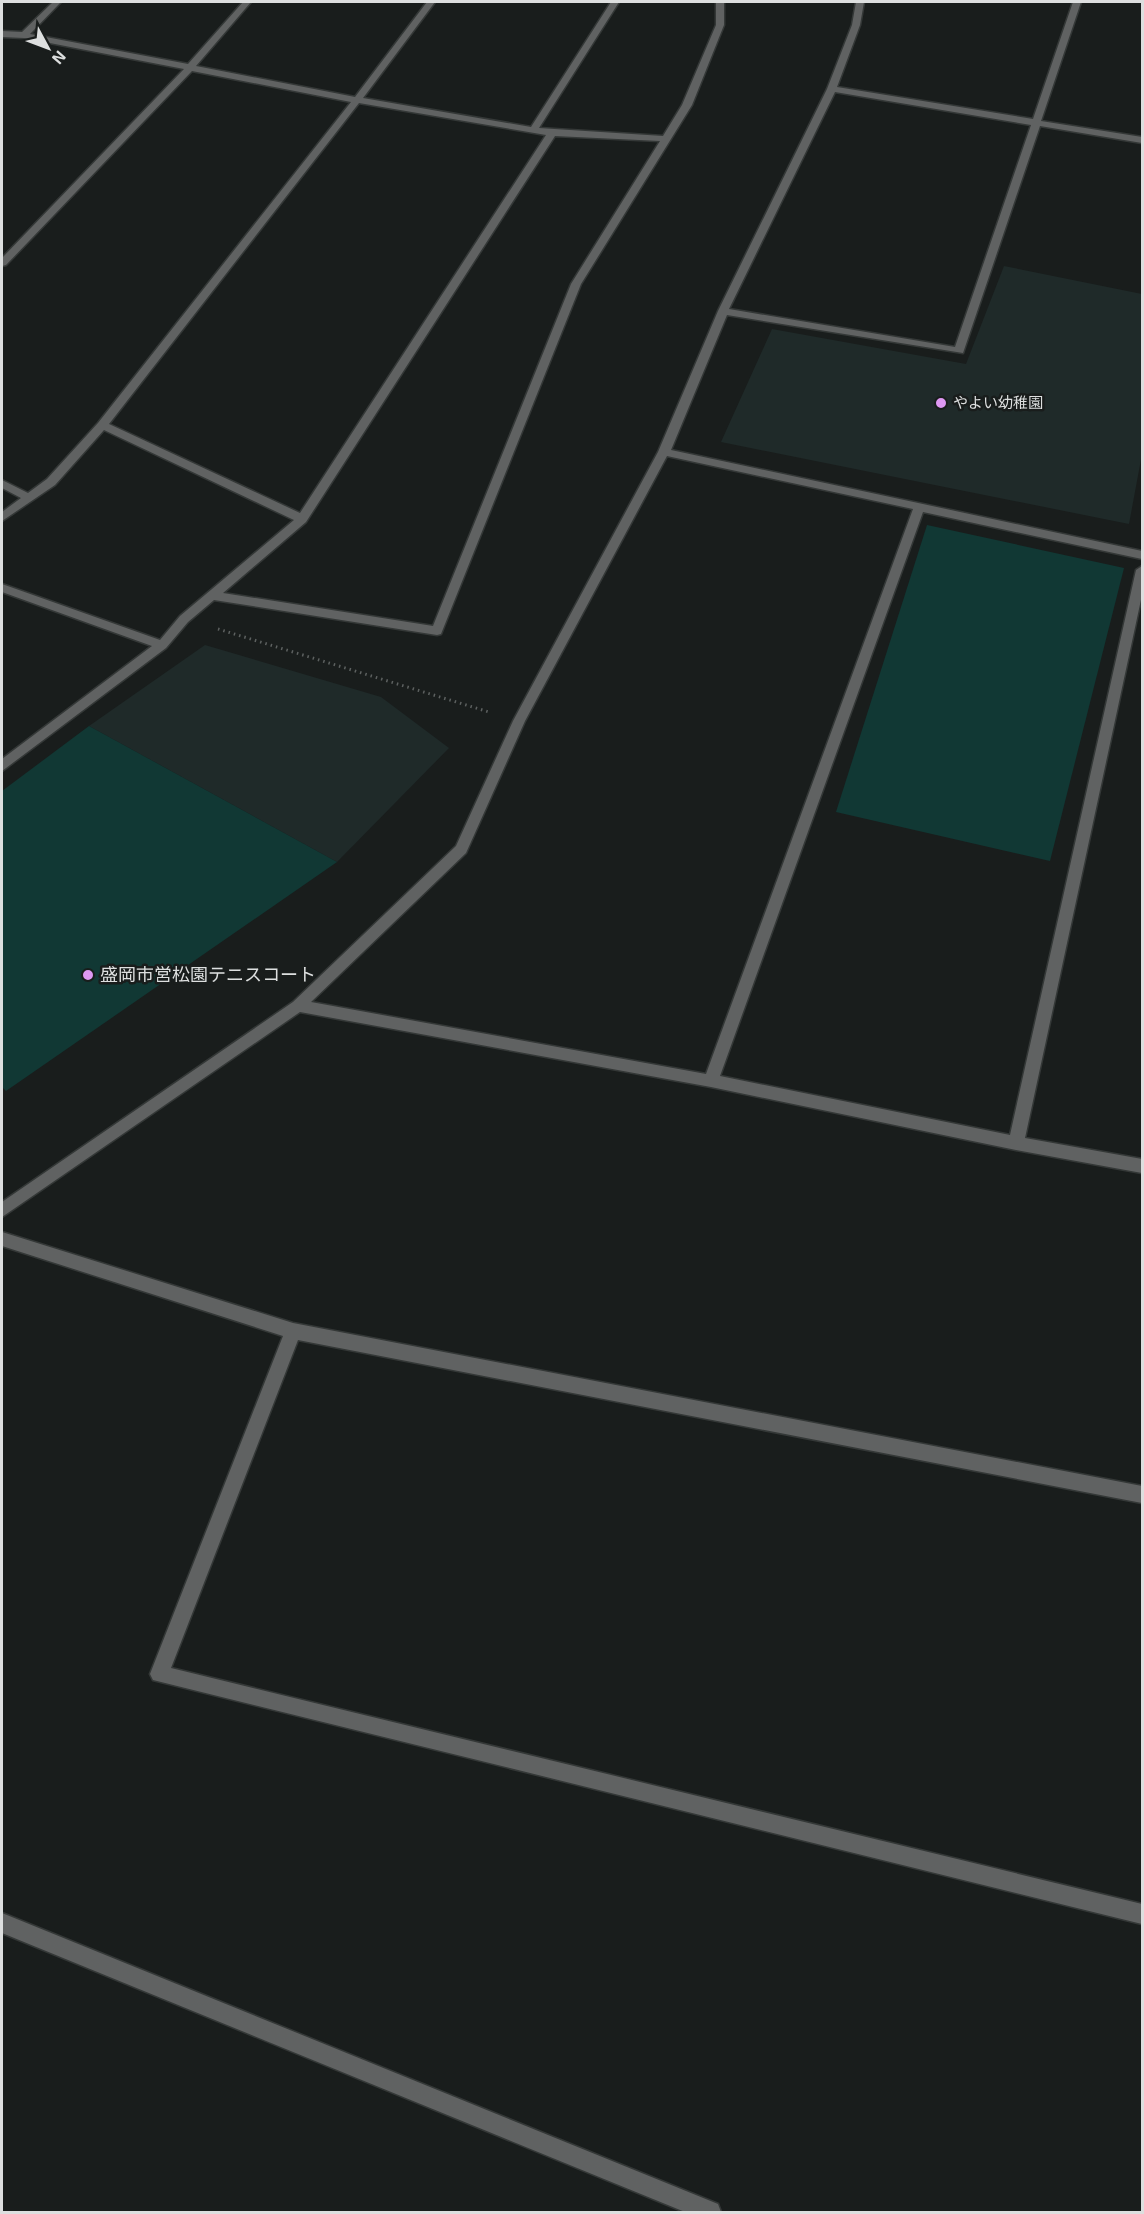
<svg xmlns="http://www.w3.org/2000/svg" width="1144" height="2214" font-family="'Exo 2','Noto Sans JP',sans-serif">
	<rect width="100%" height="100%" fill="#191d1c"/>
	<g fill="#1f2a29">
		<polygon points="1004,266 1142,294 1142,454 1129,524 721,442 772,329 966,364"/>
		<polygon points="205,645 381,697 449,748 337,862 89,726"/>
	</g>
	<g fill="#113834">
		<polygon points="927,525 1124,568 1050,861 836,812"/>
		<polygon points="89,726 337,862 6,1091 2,1087 2,791"/>
	</g>
	<g fill="none" stroke-linecap="round" stroke-linejoin="round">
		<defs>
			<g id="minor">
				<path d="M53 2H61L30 34 188 64 243 2H251L196 66 355 97 427 2H435L363 98 531 127 611 2H619L539 128 663 136 682 105 716 25V2H724V25L692 105 581 284 441 634 437 635 214 600 188 622 166 648 2 771V759L152 646 2 592V584L160 640 180 616 294 520 104 430 55 485 2 521V512L21 498 2 488V480L28 493 47 479 98 423 351 102 192 71 6 265 2 266V258L184 69 24 38 2 37V31L22 32ZM359 103 546 135 300 513 109 424ZM555 136 660 141 571 284 433 626 223 593 306 522Z"/>
				<path d="M856 2H864L860 25 837 87 1033 119 1073 2H1081L1041 121 1142 137V143L1040 126 963 353 727 315 671 450 1142 551V559L923 512 720 1076 1010 1135 1136 570 1142 566V595L1025 1138 1142 1159V1173L1016 1150 711 1087 300 1012 2 1217V1202L293 1002 456 846 513 721 658 452 718 311 827 89 852 25ZM835 92 1031 125 955 347 729 309ZM667 456 913 509 706 1074 311 1002 466 853 525 721Z"/>
				<polygon points="2,1232 293,1323 1142,1486 1142,1503 298,1340 171,1668 1142,1904 1142,1924 153,1680 150,1674 283,1336 2,1246"/>
				<polygon points="2,1913 718,2204 721,2212 685,2212 2,1933"/>
			</g>
		</defs>
		<use href="#minor" stroke="#343837" stroke-width="3"/>
		<polyline stroke="#5d6160" stroke-width="3" stroke-dasharray="1.5 4" stroke-linecap="butt" points="218,629 489,712"/>
		<use href="#minor" fill="#606262" fill-rule="evenodd"/>
	</g>
	<g fill="#de98f2" stroke="#191d1c" stroke-width="2">
		<circle cx="941" cy="403" r="6"/>
		<circle cx="88" cy="975" r="6"/>
	</g>
	<g text-anchor="middle" stroke-width="5" stroke-linejoin="round" paint-order="stroke">
		<g font-size="15" fill="#dddfdf" stroke="#191d1c" text-anchor="start">
			<text x="953" y="408">やよい幼稚園</text>
		</g>
		<g font-size="18" fill="#dddfdf" stroke="#191d1c" text-anchor="start">
			<text x="100" y="981">盛岡市営松園テニスコート</text>
		</g>
	</g>
	<rect width="1144" height="2214" fill="none" stroke="#dddfdf" stroke-width="6"/>
	<g transform="translate(48 48) rotate(131)" stroke="#191d1c" stroke-width="4.5" paint-order="stroke">
	<path d="M0-4.5L10 22L0 15L-10 22Z" fill="#dddfdf"/>
	<text y="-9" font-size="16" font-weight="bold" text-anchor="middle" fill="#dddfdf">N</text>
	</g>
</svg>
